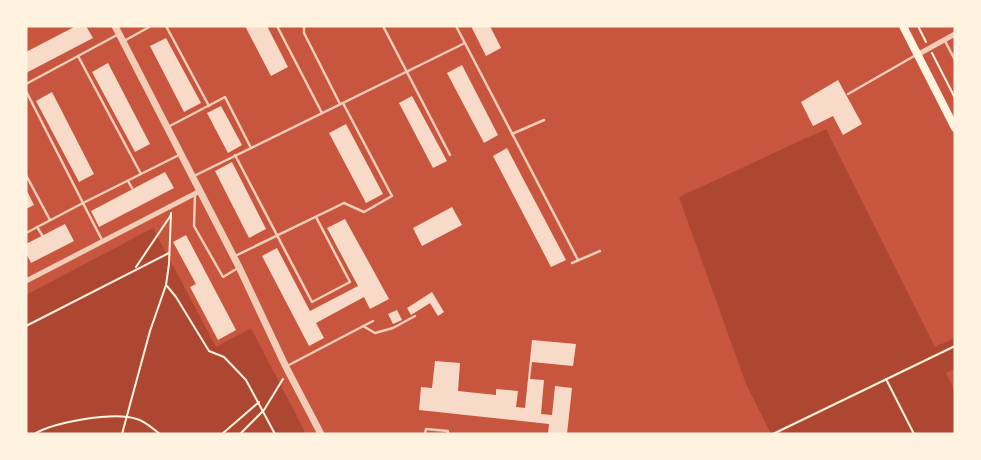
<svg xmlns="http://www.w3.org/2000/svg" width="981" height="460" font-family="'Roboto Condensed',sans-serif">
	<rect width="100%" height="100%" fill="#c8553d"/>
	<g fill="#ae4732">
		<polygon points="826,129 935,347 955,338 955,368 946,373 955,392 955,434 771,434 746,384 679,197"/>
		<polygon points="153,228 216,347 251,328 306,434 26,434 26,295"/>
	</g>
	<g fill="#f7dbc8">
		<polygon points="76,26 86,26 93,38 26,73 26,52"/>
		<polygon points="245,26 267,26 288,67 271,76"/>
		<polygon points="471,26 490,26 501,48 486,56"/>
		<polygon points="166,38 201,103 184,112 150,46"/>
		<polygon points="108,63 150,144 135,152 92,72"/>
		<polygon points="462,65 498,135 484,143 447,73"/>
		<polygon points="838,80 862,124 843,135 833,116 813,126 801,102"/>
		<polygon points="52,92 94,174 79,182 36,101"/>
		<polygon points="412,96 447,161 433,168 399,103"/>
		<polygon points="221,106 242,145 228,153 207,113"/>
		<polygon points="346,124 383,194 366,203 329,133"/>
		<polygon points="507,148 566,260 551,267 493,156"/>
		<polygon points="232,162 266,229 249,238 215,171"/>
		<polygon points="165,172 174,188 99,227 91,211"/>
		<polygon points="26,189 34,205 26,209"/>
		<polygon points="452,207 462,225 422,246 413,228"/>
		<polygon points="345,219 389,299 370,309 364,297 316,323 324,338 309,346 262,256 277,248 310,311 358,286 327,228"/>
		<polygon points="65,224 74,241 31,263 26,253 26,244"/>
		<polygon points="186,235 236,330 218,340 190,287 196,284 173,242"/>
		<polygon points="432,292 444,312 438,316 430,303 411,315 407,308"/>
		<polygon points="397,310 402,320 393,324 388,314"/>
		<polygon points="532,340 576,344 573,366 532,362 530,379 544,380 541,414 552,415 555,386 572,388 567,434 548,434 549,424 419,410 421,387 432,388 435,361 460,363 458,391 496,395 496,389 518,391 516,407 525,408"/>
	</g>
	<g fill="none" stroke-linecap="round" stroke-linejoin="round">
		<g stroke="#fff3e0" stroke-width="2">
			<polyline points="918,26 926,42"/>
			<polyline points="932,53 955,98"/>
			<polyline points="136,267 171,215"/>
			<polyline points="167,286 176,297 209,351 224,357 246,380 275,434"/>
			<polyline points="26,326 169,253"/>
			<polyline points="886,379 914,434"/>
			<path d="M34 434C55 422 114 411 137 419 145 421 153 429 160 434"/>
			<polyline points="122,434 150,331 166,285 169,264 171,213"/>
			<polyline points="222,434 259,402"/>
			<polyline points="240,434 264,410 283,379"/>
			<polyline points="773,434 955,346"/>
		</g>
		<g stroke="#f1ccb7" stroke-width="2.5">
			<polyline points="166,26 209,106"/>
			<polyline points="277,26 322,113"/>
			<polyline points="304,26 304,33 340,104"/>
			<polyline points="383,26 450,155"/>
			<polyline points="456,26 578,260"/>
			<polyline points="124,41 151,26"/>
			<polyline points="945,41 955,60"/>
			<polyline points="78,56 141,174"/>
			<polyline points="26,84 117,35"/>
			<polyline points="26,91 83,203 26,233"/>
			<polyline points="848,94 916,55"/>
			<polyline points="168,127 225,97 251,148"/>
			<polyline points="512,134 544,120"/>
			<polyline points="235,155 312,302 350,282 316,217"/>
			<polyline points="26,175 50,220"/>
			<polyline points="194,176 465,43"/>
			<polyline points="128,181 132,188"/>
			<polyline points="195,195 194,226 223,277 238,268"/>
			<polyline points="37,227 42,235"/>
			<polyline points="102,240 83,203 179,155"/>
			<polyline points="235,256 344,203 364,212 392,196 343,103"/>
			<polyline points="572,263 600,251"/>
			<polyline points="363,326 375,333 393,328 415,316"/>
			<polyline points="287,366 373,321"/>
			<polyline points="425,434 426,429 448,431 447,434"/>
		</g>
		<g stroke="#f1ccb7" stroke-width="5">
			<polyline points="917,55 955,34"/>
			<polyline points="26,281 200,191"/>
		</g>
		<polyline stroke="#f1ccb7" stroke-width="7" points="115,26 239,267 286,367 321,434"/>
		<polyline stroke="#fff3e0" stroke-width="8" points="903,26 955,128"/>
	</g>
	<rect width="981" height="460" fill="none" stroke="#fff3e0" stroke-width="55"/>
</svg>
